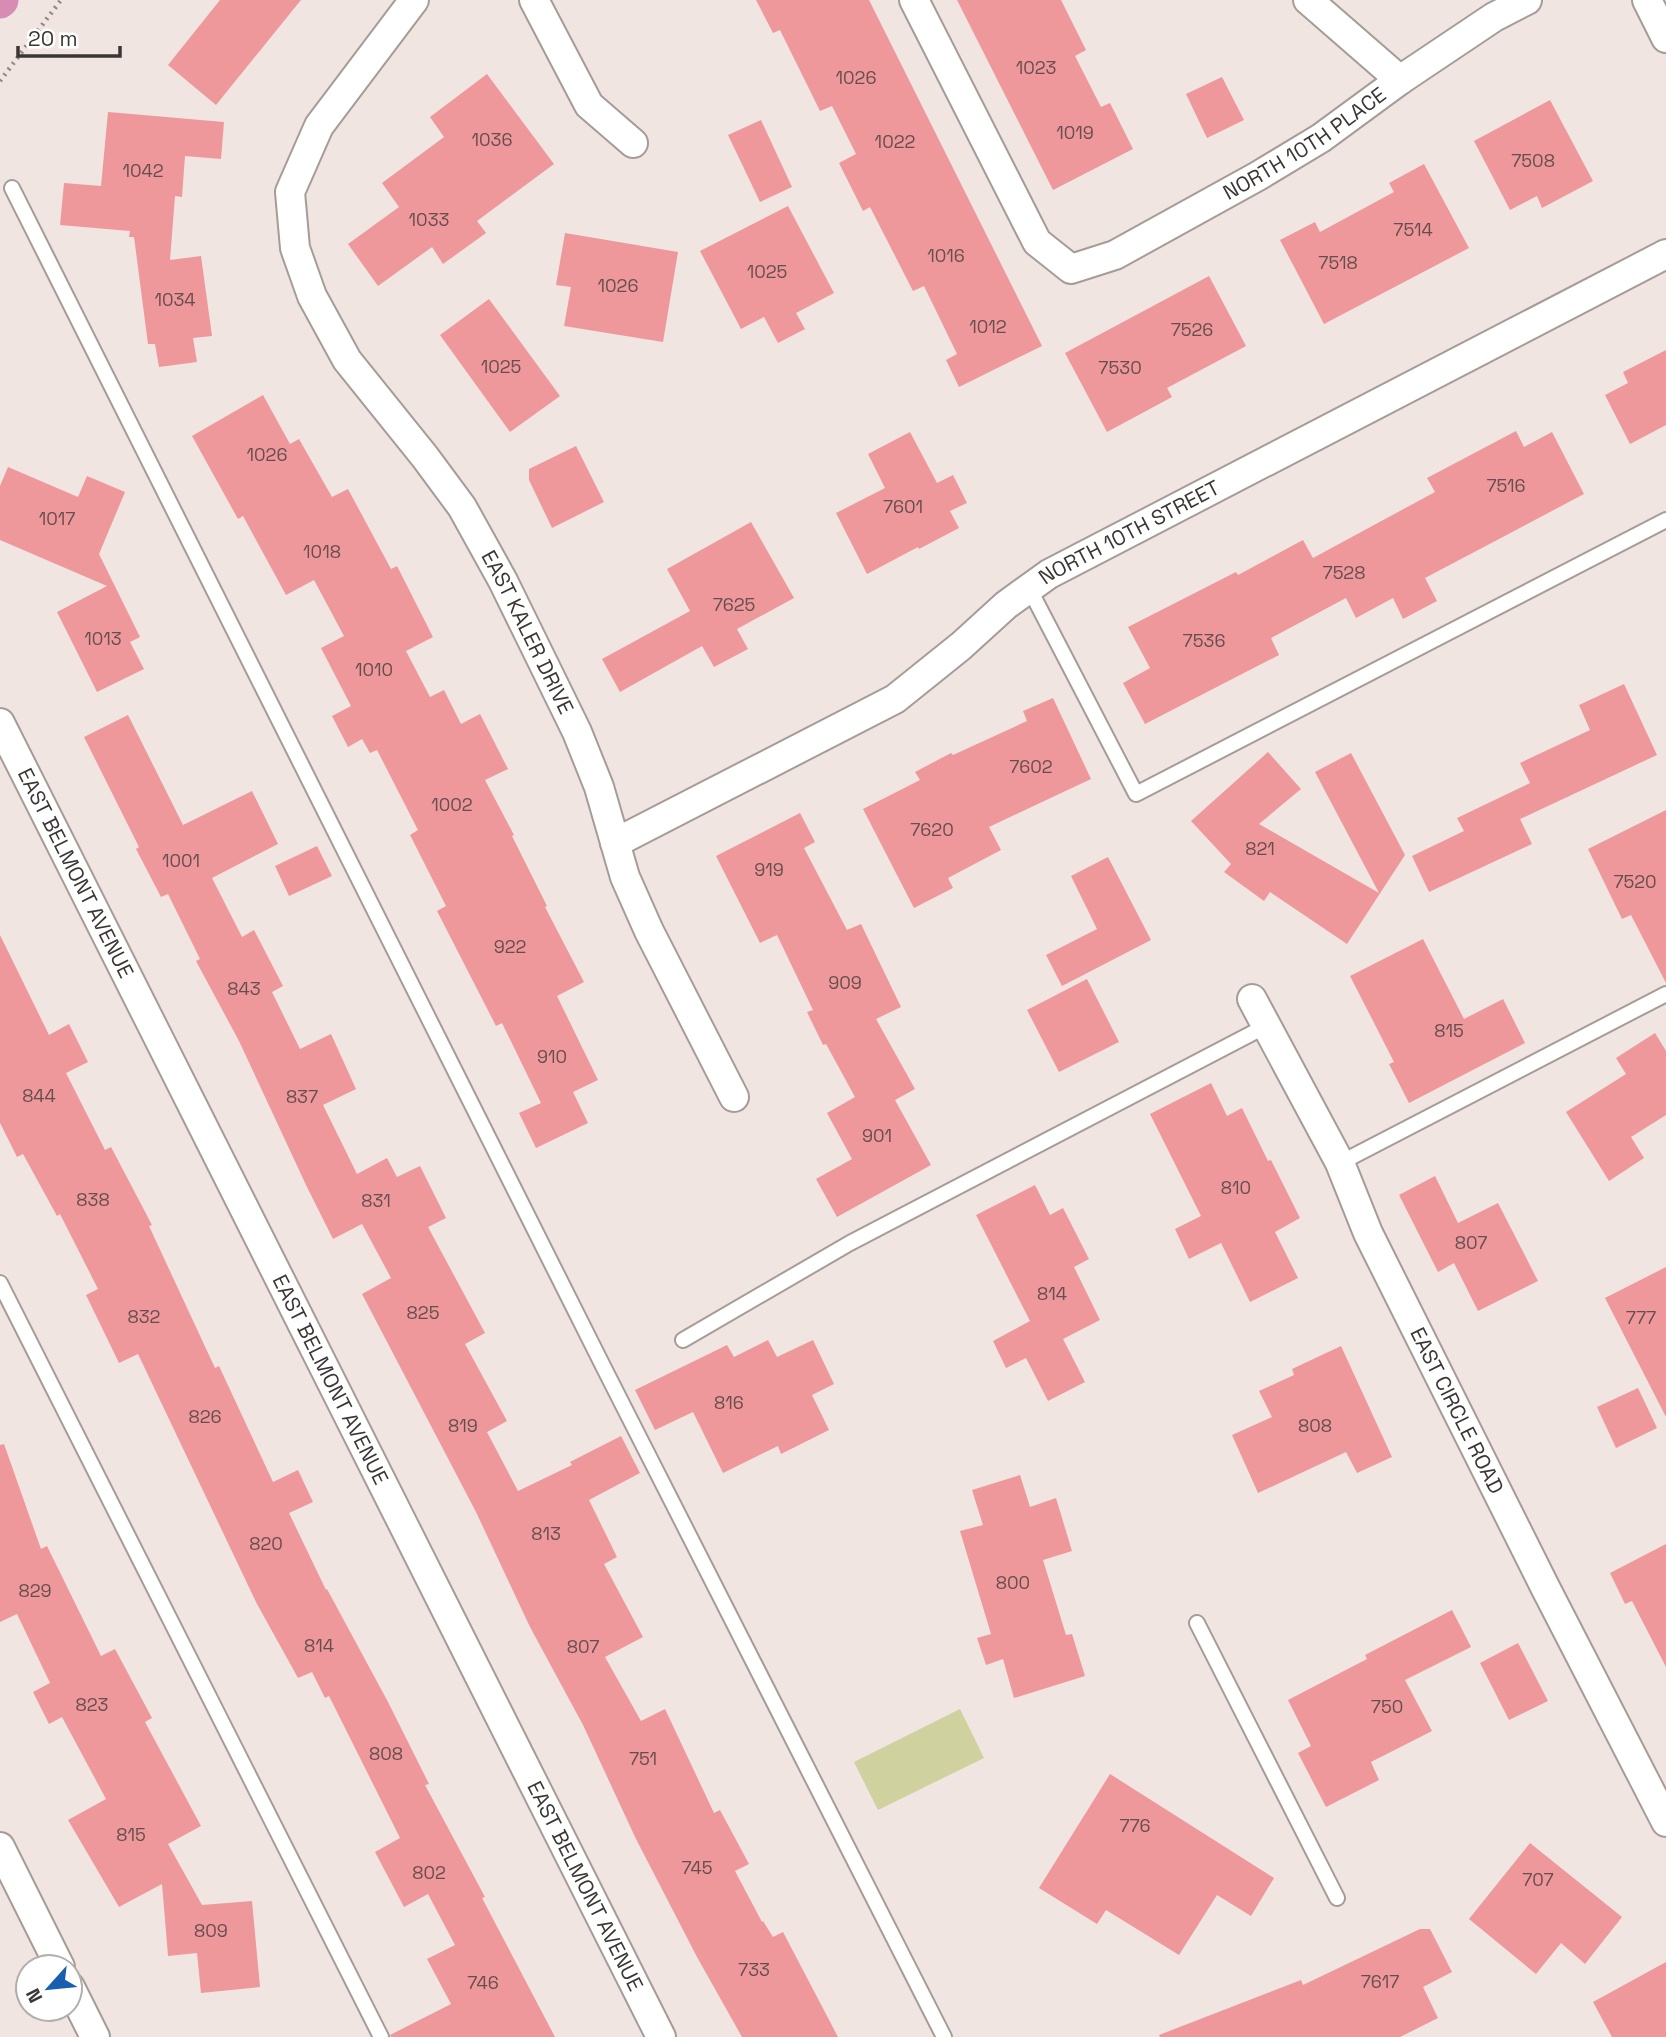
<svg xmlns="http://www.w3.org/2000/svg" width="1666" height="2037" font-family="'Space Grotesk',sans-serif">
	<rect width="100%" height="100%" fill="#f0e5e0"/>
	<polygon fill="#cfd19e" points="960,1709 984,1758 878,1810 854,1762"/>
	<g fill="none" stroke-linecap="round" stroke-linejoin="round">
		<polyline stroke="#d78cb4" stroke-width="35" points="0,1 1,0"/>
	</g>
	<g fill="#ee989b">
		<polygon points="220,0 301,0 216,105 168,65"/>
		<polygon points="756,0 869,0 1042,346 959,387 946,360 957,354 924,286 913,291 870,207 863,211 839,163 856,154 832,106 820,111 780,30 773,33"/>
		<polygon points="957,0 1061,0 1086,50 1075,56 1101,107 1110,103 1133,149 1053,190"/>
		<polygon points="487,74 554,164 477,221 486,233 443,264 432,247 378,286 348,244 399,207 382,183 444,137 430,117"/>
		<polygon points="1222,77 1244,120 1207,138 1186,94"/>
		<polygon points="1550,100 1593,181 1542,208 1537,196 1510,210 1474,141"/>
		<polygon points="108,112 224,122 221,159 185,156 182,197 175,196 170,260 201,256 212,336 193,338 197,362 159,367 155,344 148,344 134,237 129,237 130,231 60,225 64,183 101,186"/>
		<polygon points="761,120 792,187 760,202 728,135"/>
		<polygon points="1424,164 1469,248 1324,324 1280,240 1315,222 1320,232 1394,192 1389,183"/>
		<polygon points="788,206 834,293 796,313 805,329 778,343 764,317 741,329 700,251"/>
		<polygon points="565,233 678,252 663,342 564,326 571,287 556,285"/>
		<polygon points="1209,276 1246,346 1167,388 1172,397 1107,432 1065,353"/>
		<polygon points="489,299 560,396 510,432 440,335"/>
		<polygon points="1666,350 1666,425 1630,444 1605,395 1628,383 1623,372"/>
		<polygon points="263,395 290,444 299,439 332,497 348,489 391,569 397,566 433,637 406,651 430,697 444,690 461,724 480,714 508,769 485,780 514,835 512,836 547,906 545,907 584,982 557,996 598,1080 573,1092 588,1123 536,1148 519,1113 541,1103 502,1023 496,1026 437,911 446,906 410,835 418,830 377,750 370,753 362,739 348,747 332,716 351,706 321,648 344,636 314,580 286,595 243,516 238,519 192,436"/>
		<polygon points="1516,431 1524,447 1552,432 1584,494 1425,578 1437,601 1403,619 1393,598 1356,618 1346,598 1271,638 1279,655 1145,724 1123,683 1150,668 1128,627 1236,572 1238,575 1303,540 1313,558 1435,492 1427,478"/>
		<polygon points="910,432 937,483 953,475 967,503 950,511 959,528 919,549 918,547 867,574 836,513 885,488 868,454"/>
		<polygon points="576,446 604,502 552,528 529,480 529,469"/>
		<polygon points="8,467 78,497 87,476 125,492 99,554 140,637 130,642 144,669 97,692 57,612 107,586 0,540 0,486"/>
		<polygon points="751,522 794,598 737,629 748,649 714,667 702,646 620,692 602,659 690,611 667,569"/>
		<polygon points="1624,684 1657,755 1520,819 1532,844 1429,892 1412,856 1464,831 1457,818 1530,783 1520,763 1590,730 1579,705"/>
		<polygon points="1053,698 1091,779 989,827 1001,850 948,878 953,888 914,908 863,809 920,780 915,772 951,753 953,755 1027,721 1023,711"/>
		<polygon points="128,715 183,825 252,791 278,844 212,878 242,937 254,930 283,986 272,992 300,1049 331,1034 356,1089 323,1105 357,1174 387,1158 397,1177 420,1166 446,1218 428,1227 485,1333 465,1344 507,1421 487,1432 518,1491 572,1465 570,1462 621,1436 640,1473 589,1500 617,1557 604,1564 643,1637 605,1657 641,1721 665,1709 714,1813 720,1810 749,1864 735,1871 762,1922 763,1921 773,1937 783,1932 838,2037 742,2037 697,1957 636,1839 583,1725 530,1627 476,1512 362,1294 391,1278 362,1224 333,1239 306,1185 239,1041 196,961 200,959 168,894 161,897 136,849 139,847 84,737"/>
		<polygon points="1268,752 1301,789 1259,824 1379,893 1315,772 1351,753 1405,855 1347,944 1270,892 1264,901 1224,872 1231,864 1191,821"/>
		<polygon points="1666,810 1666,983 1631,915 1622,919 1588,849"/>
		<polygon points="800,813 815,842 804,848 847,930 861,924 901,1007 876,1019 915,1089 895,1100 931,1165 837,1217 816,1179 852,1159 827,1113 855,1097 826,1044 823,1045 807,1012 813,1010 777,935 760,943 716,856"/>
		<polygon points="317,846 332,876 289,896 275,866"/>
		<polygon points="1108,857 1151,940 1062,986 1046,955 1097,929 1071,876"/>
		<polygon points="0,935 49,1035 69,1024 88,1062 66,1073 105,1150 111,1147 152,1225 149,1226 215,1368 219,1366 273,1482 298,1470 313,1502 289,1513 326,1590 327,1589 388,1702 429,1784 425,1785 485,1897 482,1898 555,2037 391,2037 390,2035 451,2004 427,1959 455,1945 428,1894 404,1907 375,1852 400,1838 329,1696 325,1698 312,1672 298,1678 257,1604 138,1354 119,1363 86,1295 98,1289 60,1214 57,1216 23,1154 17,1157 0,1123"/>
		<polygon points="1423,939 1464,1019 1503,999 1525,1043 1409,1103 1389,1064 1394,1062 1350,976"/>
		<polygon points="1087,979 1119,1042 1059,1072 1027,1010"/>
		<polygon points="1655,1033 1666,1051 1666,1115 1631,1137 1644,1158 1609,1181 1566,1112 1626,1074 1616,1058"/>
		<polygon points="1211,1083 1227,1116 1242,1108 1268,1161 1271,1160 1300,1218 1275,1232 1298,1278 1250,1302 1221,1243 1189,1259 1175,1229 1201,1216 1150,1114"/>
		<polygon points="1435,1176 1458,1223 1498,1203 1538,1281 1478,1311 1454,1263 1438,1272 1399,1195"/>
		<polygon points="1035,1185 1050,1215 1063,1208 1089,1259 1074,1267 1100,1320 1063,1339 1085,1382 1048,1401 1026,1358 1006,1368 993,1341 1030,1321 976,1215"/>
		<polygon points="1666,1267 1666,1417 1605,1298"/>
		<polygon points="768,1340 777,1357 813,1340 834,1384 812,1395 829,1430 781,1454 778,1446 723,1473 693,1412 655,1430 635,1390 727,1345 734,1357"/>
		<polygon points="1341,1346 1392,1457 1357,1473 1346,1452 1258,1493 1232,1435 1272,1417 1259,1391 1294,1375 1292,1369"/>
		<polygon points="1638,1388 1657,1428 1616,1448 1597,1407"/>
		<polygon points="4,1444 41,1549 47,1546 101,1656 115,1649 152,1718 145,1722 201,1826 168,1844 202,1905 252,1901 260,1987 201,1993 197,1953 168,1956 162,1884 119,1907 68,1820 106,1799 62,1717 49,1724 33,1692 50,1683 17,1614 0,1622 0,1445"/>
		<polygon points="1020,1475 1030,1507 1056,1498 1072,1551 1043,1560 1066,1635 1072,1634 1085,1676 1014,1698 1003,1659 986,1665 977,1638 991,1634 960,1531 983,1525 972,1490"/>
		<polygon points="1666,1544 1666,1667 1632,1601 1625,1604 1610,1573"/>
		<polygon points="1452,1610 1471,1647 1405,1680 1432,1731 1371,1762 1379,1780 1326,1807 1298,1753 1311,1746 1288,1700 1367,1659 1365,1655"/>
		<polygon points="1518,1643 1548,1701 1509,1720 1480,1663"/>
		<polygon points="1110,1774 1274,1878 1251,1916 1217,1895 1179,1955 1106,1910 1097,1924 1039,1888"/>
		<polygon points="1530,1843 1622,1917 1585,1964 1561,1943 1536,1974 1469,1919"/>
		<polygon points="1420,1929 1430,1929 1452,1972 1423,1987 1438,2018 1400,2037 1160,2037 1159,2035 1301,1980 1303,1985"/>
		<polygon points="1666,1962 1666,2037 1612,2037 1593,2002"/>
	</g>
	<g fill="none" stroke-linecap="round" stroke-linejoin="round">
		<defs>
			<g id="lane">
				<polyline points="12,188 605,1370 944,2037"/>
				<polyline points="1029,588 1136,794 1666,520"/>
				<polyline points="1340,1163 1666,994"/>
				<polyline points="0,1283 381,2037"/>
				<polyline points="683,1340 850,1243 1266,1026"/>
				<polyline points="1197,1623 1337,1898"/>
			</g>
			<g id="street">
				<path id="s1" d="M414 0 319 126 290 192 295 248 312 296 347 360 425 457 462 507 503 581 577 732 599 787 625 877 649 931 734 1097"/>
				<polyline points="534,0 589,105 633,143"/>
				<path id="s2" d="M914 0 1037 242 1071 269 1115 255 1258 176 1321 138 1400 80 1494 17 1527 0"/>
				<polyline points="1308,0 1400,80"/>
				<polyline points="1647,0 1666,38"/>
				<path id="s3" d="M0 723 661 2037"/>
				<path id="s4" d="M615 843 895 699 961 646 1006 605 1049 574 1666 254"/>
				<path id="s5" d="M1252 999 1340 1163 1368 1233 1545 1587 1666 1822"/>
				<polyline points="0,1847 60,1967"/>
				<polyline points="70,1987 95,2037"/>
			</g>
		</defs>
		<use href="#lane" stroke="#a69c97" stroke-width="18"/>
		<use href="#street" stroke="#a69c97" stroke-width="32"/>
		<polyline stroke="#8e8783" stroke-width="4.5" stroke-dasharray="2 5" stroke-linecap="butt" points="0,81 61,0"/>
		<use href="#lane" stroke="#fff" stroke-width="14"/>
		<use href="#street" stroke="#fff" stroke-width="28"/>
	</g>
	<g text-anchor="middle" stroke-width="5" stroke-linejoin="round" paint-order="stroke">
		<g font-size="18" fill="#674e4e">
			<text x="1036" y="74">1023</text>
			<text x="856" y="84">1026</text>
			<text x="1075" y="139">1019</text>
			<text x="492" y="146">1036</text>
			<text x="895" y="148">1022</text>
			<text x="1533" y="167">7508</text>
			<text x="143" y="177">1042</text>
			<text x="429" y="226">1033</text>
			<text x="1413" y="236">7514</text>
			<text x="946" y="262">1016</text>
			<text x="1338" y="269">7518</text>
			<text x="767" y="278">1025</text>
			<text x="618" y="292">1026</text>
			<text x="175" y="306">1034</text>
			<text x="988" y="333">1012</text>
			<text x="1192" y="336">7526</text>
			<text x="501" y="373">1025</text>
			<text x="1120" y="374">7530</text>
			<text x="267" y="461">1026</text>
			<text x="1506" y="492">7516</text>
			<text x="903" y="513">7601</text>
			<text x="57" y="525">1017</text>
			<text x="322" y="558">1018</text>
			<text x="1344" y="579">7528</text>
			<text x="734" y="611">7625</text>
			<text x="103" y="645">1013</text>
			<text x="1204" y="647">7536</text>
			<text x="374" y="676">1010</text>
			<text x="1031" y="773">7602</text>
			<text x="452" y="811">1002</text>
			<text x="932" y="836">7620</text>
			<text x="1260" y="855">821</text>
			<text x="181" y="867">1001</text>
			<text x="769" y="876">919</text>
			<text x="1635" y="888">7520</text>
			<text x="510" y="953">922</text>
			<text x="845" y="989">909</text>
			<text x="244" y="995">843</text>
			<text x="1449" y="1037">815</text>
			<text x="552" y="1063">910</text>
			<text x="39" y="1102">844</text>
			<text x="302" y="1103">837</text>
			<text x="877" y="1142">901</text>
			<text x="1236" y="1194">810</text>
			<text x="93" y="1206">838</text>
			<text x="376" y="1207">831</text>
			<text x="1471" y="1249">807</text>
			<text x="1052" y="1300">814</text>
			<text x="423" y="1319">825</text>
			<text x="144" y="1323">832</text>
			<text x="1641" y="1324">777</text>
			<text x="729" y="1409">816</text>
			<text x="205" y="1423">826</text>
			<text x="463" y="1432">819</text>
			<text x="1315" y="1432">808</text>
			<text x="546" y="1540">813</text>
			<text x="266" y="1550">820</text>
			<text x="1013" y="1589">800</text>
			<text x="35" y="1597">829</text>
			<text x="319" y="1652">814</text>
			<text x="583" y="1653">807</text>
			<text x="92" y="1711">823</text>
			<text x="1387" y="1713">750</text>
			<text x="386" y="1760">808</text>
			<text x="643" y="1765">751</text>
			<text x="1135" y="1832">776</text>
			<text x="131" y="1841">815</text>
			<text x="697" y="1874">745</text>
			<text x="429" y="1879">802</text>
			<text x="1538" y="1886">707</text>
			<text x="211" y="1937">809</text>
			<text x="754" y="1976">733</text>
			<text x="1380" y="1988">7617</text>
			<text x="483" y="1989">746</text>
		</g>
		<g font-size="21" fill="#3a3634" stroke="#fff">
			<text dy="7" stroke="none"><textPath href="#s2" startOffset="581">NORTH 10TH PLACE</textPath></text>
			<text dy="7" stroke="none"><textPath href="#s4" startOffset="604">NORTH 10TH STREET</textPath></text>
			<text dy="7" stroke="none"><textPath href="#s1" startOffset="738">EAST KALER DRIVE</textPath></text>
			<text dy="7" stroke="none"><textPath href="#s3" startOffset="168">EAST BELMONT AVENUE</textPath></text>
			<text dy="7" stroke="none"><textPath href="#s3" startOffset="735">EAST BELMONT AVENUE</textPath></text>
			<text dy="7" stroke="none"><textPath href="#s5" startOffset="460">EAST CIRCLE ROAD</textPath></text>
			<text dy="7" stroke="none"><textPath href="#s3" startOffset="1302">EAST BELMONT AVENUE</textPath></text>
		</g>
	</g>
	<g transform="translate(49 1988) rotate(243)"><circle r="33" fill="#ffffff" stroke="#b0afae" stroke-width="2"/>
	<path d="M0-5L12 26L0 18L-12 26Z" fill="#185faf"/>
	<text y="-10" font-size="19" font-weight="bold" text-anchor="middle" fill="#3a3634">N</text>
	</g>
	<path d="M18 46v10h102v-10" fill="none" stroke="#3a3634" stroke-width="3.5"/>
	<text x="28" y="46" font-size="21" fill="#3a3634" stroke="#ffffff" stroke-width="5" paint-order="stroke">20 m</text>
</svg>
